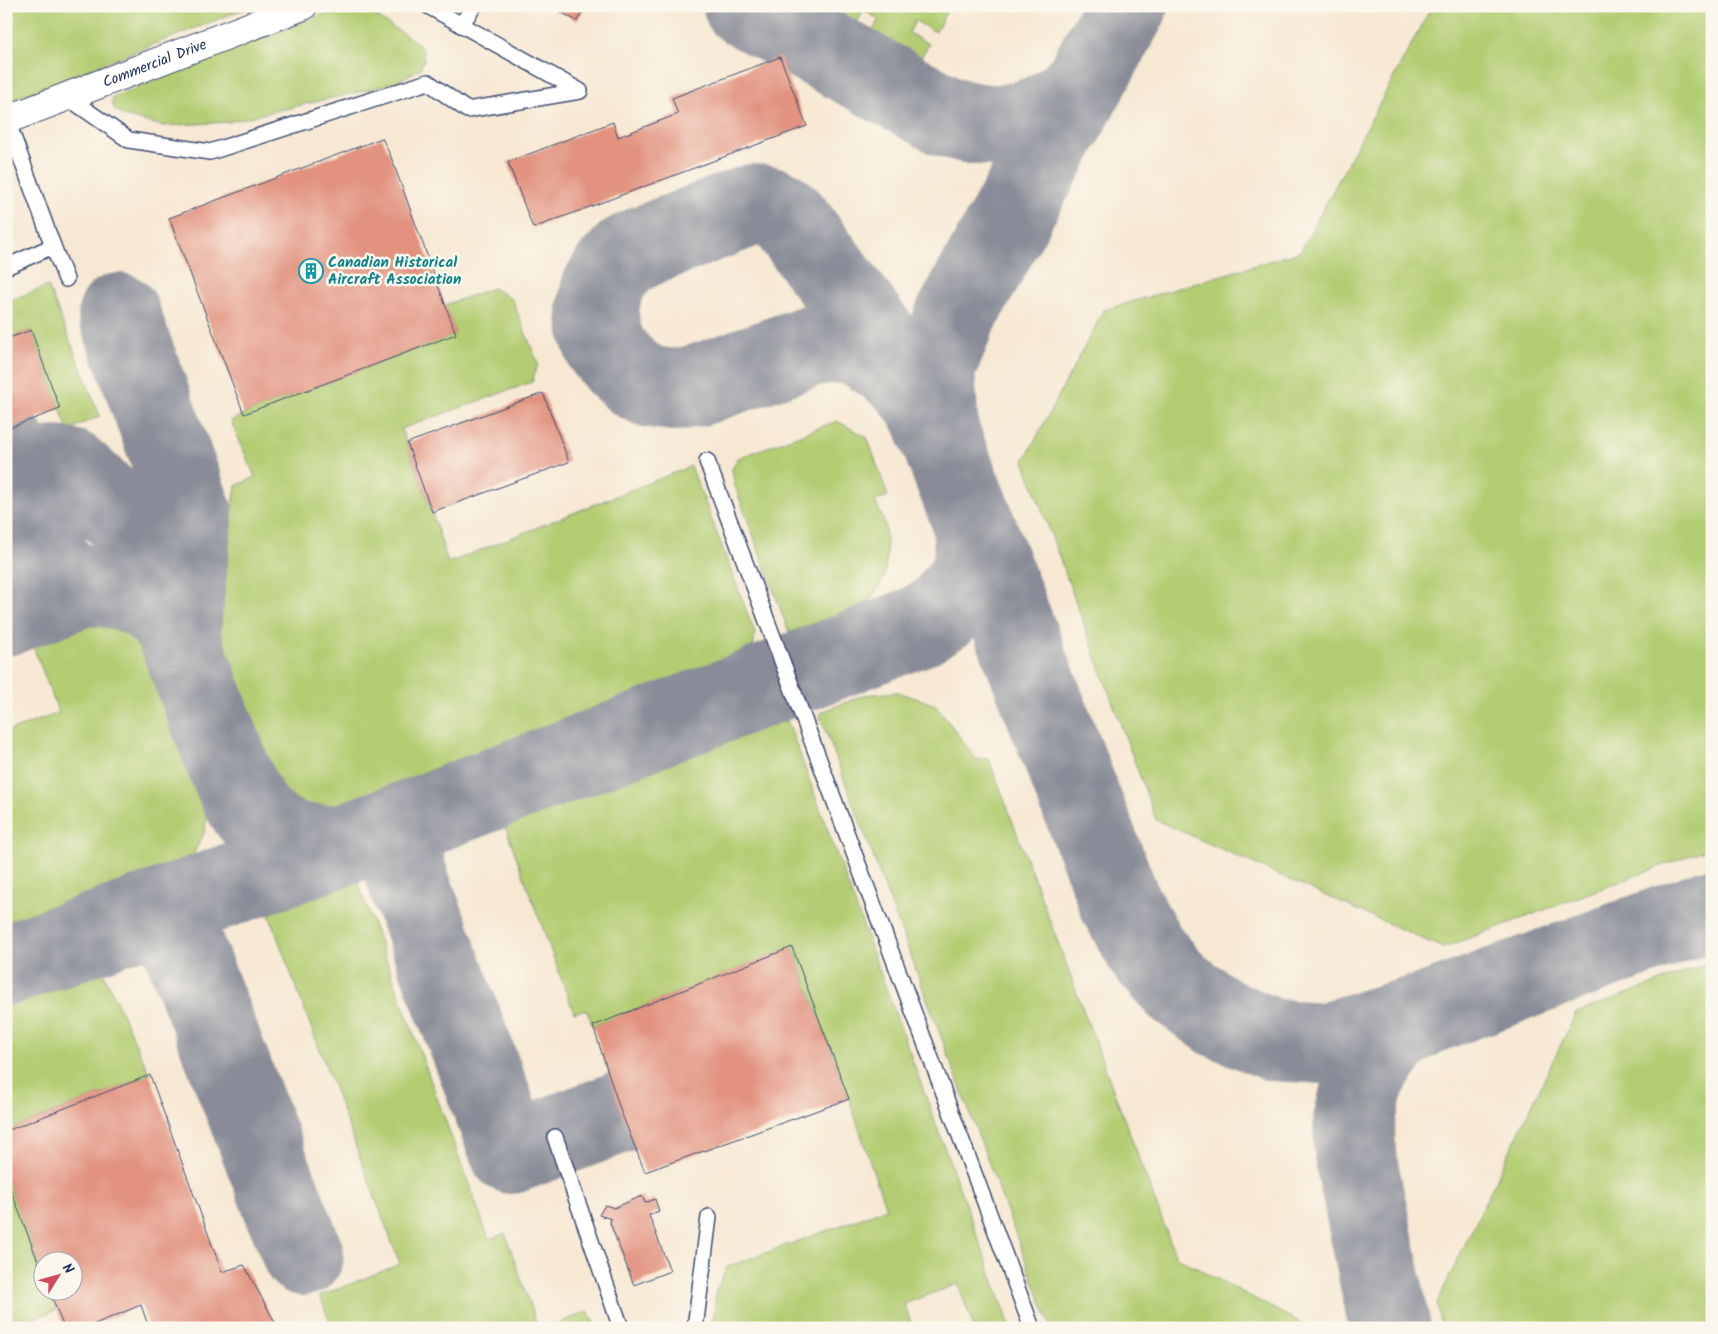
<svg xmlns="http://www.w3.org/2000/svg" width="1718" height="1334" font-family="Kalam,sans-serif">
	<rect width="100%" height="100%" fill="#fbf7ec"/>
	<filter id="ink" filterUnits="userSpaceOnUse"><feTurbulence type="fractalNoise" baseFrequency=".02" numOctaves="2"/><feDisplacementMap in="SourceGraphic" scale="10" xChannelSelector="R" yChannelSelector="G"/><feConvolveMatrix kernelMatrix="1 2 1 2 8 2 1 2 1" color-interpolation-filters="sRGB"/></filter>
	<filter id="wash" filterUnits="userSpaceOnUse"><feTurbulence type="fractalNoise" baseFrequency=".0096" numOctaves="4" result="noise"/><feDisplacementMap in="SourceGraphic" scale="20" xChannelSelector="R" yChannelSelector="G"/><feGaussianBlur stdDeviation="1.12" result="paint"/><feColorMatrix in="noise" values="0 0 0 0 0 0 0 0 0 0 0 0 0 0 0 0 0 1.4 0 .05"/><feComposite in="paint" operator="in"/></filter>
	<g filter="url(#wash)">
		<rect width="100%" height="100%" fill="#f7e8d3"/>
		<g fill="#b4cd73" stroke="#687e68">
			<polygon points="6,6 252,6 6,102"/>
			<polygon points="820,6 949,6 936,32 915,21 909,33 929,44 910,75 899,76 867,59 864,45 879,20 864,10 844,45 816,29 815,15"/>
			<polygon points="1432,6 1712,6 1712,847 1443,948 1156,820 1024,461 1104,310 1300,252"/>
			<polygon points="352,9 366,10 418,43 423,51 424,60 420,69 393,84 228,122 163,126 123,116 115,110 112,103 113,97 320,15"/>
			<polygon points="48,286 100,416 68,430 31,330 6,339 6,302"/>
			<polygon points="493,288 512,299 538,364 532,382 401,429 432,512 448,563 691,466 755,633 752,657 742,668 374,806 338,811 305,804 279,789 257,766 209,649 236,486 255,477 231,421 244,414 456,334 445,305"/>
			<polygon points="837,421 867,437 888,496 875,501 885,524 887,553 884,577 871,599 850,618 831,630 793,643 734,483 732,469 738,458"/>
			<polygon points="6,507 30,567 7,577 6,575"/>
			<polygon points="87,624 117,630 148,646 163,662 207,773 210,802 204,833 192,857 171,877 151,893 6,946 6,732 59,713 31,641"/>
			<polygon points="898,692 936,705 976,759 989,759 1176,1257 1310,1328 1051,1328 819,713 864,695"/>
			<polygon points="760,712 788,722 1011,1328 974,1328 958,1284 904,1304 913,1328 708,1328 713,1321 716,1291 727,1267 886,1209 849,1099 793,947 593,1026 586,1009 574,1013 499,810"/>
			<polygon points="351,864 489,1239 505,1233 538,1328 332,1328 320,1296 400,1264 263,899"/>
			<polygon points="98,961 150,1075 6,1131 6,995"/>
			<polygon points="1712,962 1712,1328 1442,1328 1437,1303 1576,1013"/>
			<polygon points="6,1177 42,1272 42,1292 50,1292 57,1310 16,1325 17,1328 6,1328"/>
			<polygon points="588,1311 596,1328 547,1328"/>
		</g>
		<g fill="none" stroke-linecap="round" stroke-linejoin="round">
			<g stroke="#898c98" stroke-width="82">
				<path d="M744 6 944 115C987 132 1031 128 1068 99 1075 94 1081 86 1087 79"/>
				<polyline points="1127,6 955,318 934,370 938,431 1121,905 1147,952 1178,987 1221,1018 1274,1040 1325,1043 1429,1013 1712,909"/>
				<polyline points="119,314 192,514 179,637"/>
				<path d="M910 382C892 367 872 350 850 344 837 341 823 344 810 346L699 385 675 390 651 387 635 379 619 365 606 349 599 328 598 309 602 288 612 271 627 255 647 245 752 205C770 205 777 207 790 220L921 397 932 414 938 431"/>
				<path d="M6 445 48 556C59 578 61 580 85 585"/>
				<path d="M24 494C31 469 47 463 71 470L133 526"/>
				<path d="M6 615 85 585 116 587 145 597 168 618 179 637C191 668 203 699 215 731 229 764 239 808 270 831 291 846 318 847 344 844"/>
				<path d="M420 817C415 823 409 830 406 837 398 853 406 872 411 888L511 1153 621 1112"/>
				<polyline points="168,907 303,1255"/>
				<polyline points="6,965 420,817 917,627 944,611 965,583 972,569 975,555 973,521"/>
				<polyline points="1390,1328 1355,1155 1354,1121 1362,1088 1372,1065 1397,1033 1411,1023 1429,1013"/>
			</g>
		</g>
		<g id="blocks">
			<g fill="#e2927f">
				<polygon points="550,6 586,6 577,21"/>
				<polygon points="780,57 807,126 533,228 508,162 613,122 618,137 678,114 672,98"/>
				<polygon points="382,138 391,157 456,334 244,414 169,218"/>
				<polygon points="31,330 60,409 6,429 6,339"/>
				<polygon points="543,393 569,462 432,512 407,443"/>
				<polygon points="792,947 849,1099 645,1172 621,1112 593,1026"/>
				<polygon points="150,1075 222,1272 244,1265 278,1328 149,1328 141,1305 85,1328 64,1328 50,1292 72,1292 72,1262 42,1262 42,1272 6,1177 6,1131"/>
				<polygon points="642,1196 645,1203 655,1199 659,1211 649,1215 670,1271 634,1285 610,1223 611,1219 599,1215 605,1205 614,1208"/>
			</g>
		</g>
	</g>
	<g filter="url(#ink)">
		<use href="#blocks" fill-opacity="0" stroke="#3c4b70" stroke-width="1"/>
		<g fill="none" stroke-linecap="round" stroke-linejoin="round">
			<defs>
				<g id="lane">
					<polyline points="461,25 474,6"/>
					<polyline points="67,97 129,140 210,152 428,82 467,110 580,91 428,6"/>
					<polyline points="53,246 66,279"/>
					<polyline points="6,267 53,246 7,120"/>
					<polyline points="707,461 1032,1328"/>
					<polyline points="555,1137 621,1328"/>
					<polyline points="695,1328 709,1217"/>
				</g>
				<g id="street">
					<path id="s1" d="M6 120 303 6"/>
				</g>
			</defs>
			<use href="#lane" stroke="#3c4b70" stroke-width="18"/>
			<use href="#street" stroke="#3c4b70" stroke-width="30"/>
			<use href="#lane" stroke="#fff" stroke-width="15"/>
			<use href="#street" stroke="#fff" stroke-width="28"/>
		</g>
	</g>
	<defs>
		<symbol id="building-ring" viewBox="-11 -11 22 22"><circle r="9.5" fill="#fbf7ec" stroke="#0f9aa8" stroke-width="1.5"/><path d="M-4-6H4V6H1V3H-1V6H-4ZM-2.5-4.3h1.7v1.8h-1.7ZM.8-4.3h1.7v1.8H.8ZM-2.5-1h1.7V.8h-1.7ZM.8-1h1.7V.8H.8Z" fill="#0f9aa8"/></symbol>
	</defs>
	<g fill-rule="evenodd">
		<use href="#building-ring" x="297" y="257" width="28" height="28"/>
	</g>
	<g text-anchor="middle" stroke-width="5" stroke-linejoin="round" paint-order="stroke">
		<g font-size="15" fill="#1b2f5e" stroke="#fbf7ec">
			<text dy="5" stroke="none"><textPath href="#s1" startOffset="159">Commercial Drive</textPath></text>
		</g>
		<g font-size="15" font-weight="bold" fill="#0d838f" stroke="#fbf7ec" text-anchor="start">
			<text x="328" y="267">Canadian Historical<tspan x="328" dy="17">Aircraft Association</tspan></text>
		</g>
	</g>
	<rect width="1718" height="1334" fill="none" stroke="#fbf7ec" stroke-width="25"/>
	<g transform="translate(58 1276) rotate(53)"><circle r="24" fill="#fbf7ec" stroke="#a1a7b3"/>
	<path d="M0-4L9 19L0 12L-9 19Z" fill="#d1495b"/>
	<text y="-8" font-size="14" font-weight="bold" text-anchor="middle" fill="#1b2f5e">N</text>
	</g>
</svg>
